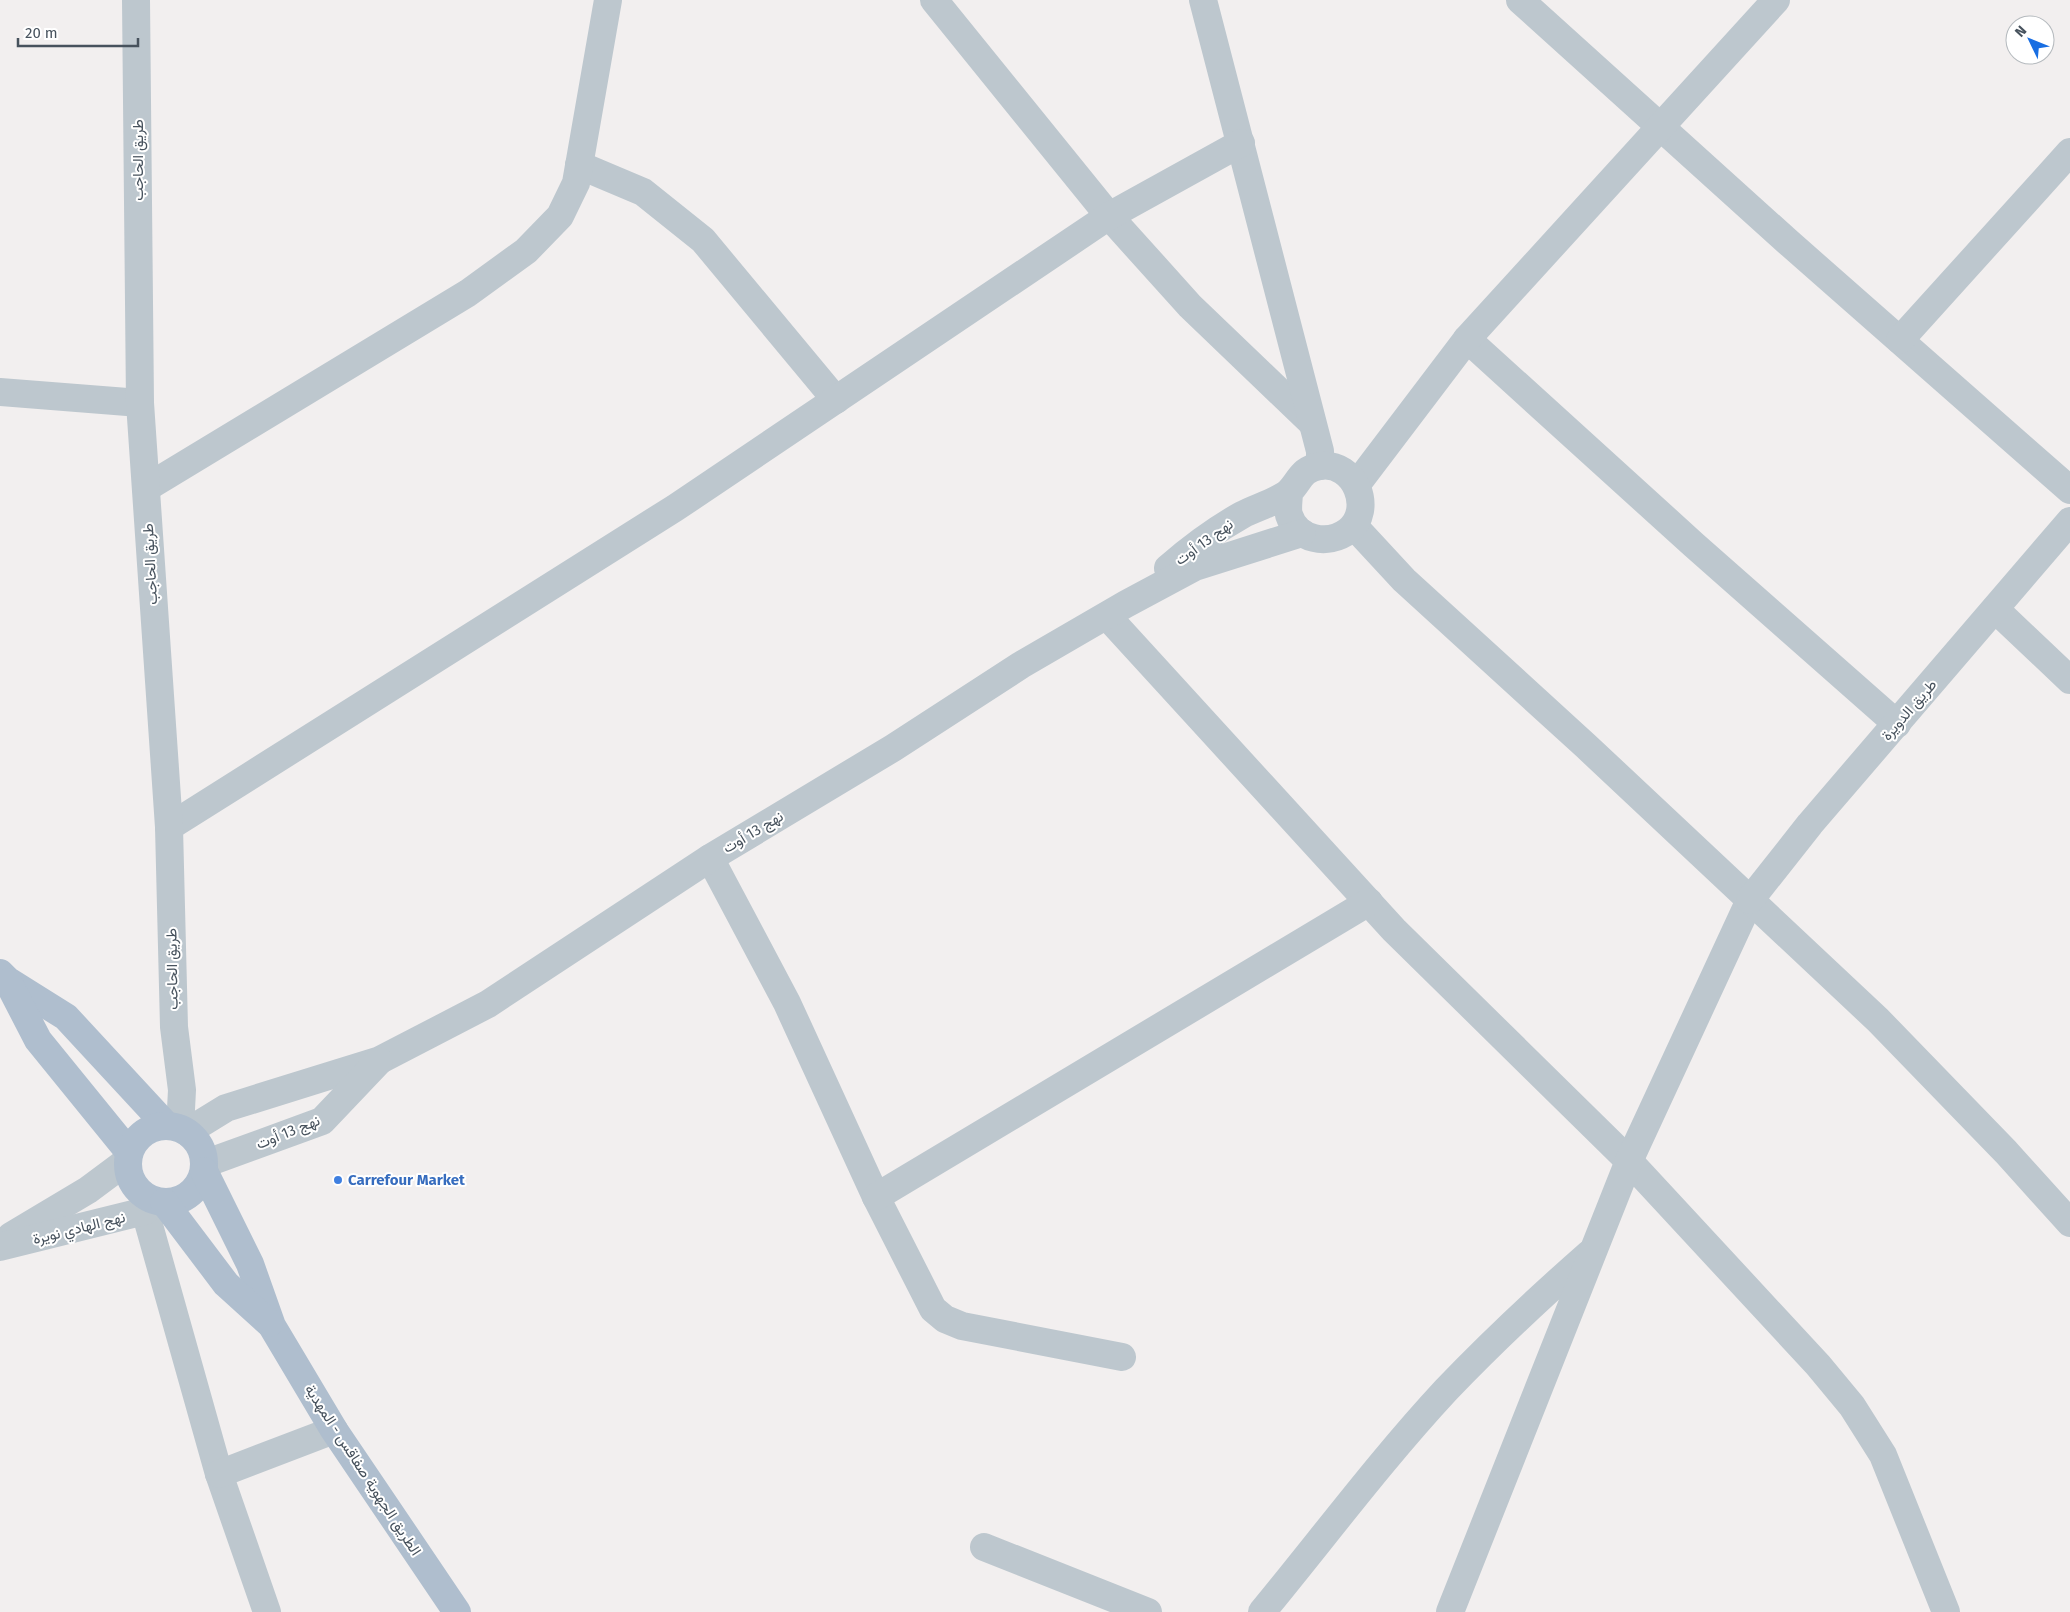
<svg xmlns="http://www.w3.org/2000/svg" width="2070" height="1612" font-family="'Fira Sans',Vazirmatn,sans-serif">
	<rect width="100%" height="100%" fill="#f2efef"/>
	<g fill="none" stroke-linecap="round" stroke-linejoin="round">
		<g stroke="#bdc7ce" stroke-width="28">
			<polyline points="934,0 1109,216 1190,306 1311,422"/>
			<polyline points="1203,0 1320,451 1320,466"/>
			<polyline points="1520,0 1788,242 2070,490"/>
			<polyline points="579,165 643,192 703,240 836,400"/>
			<polyline points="1467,339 1694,545 1897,724"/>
			<polyline points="1900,340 2070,152"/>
			<polyline points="0,392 140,403"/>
			<polyline points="1357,484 1467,339 1776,0"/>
			<polyline points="146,488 468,293 526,251 560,216 576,183 608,0"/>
			<polyline points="1995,609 2070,680"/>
			<polyline points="1107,616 1394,930 1629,1161 1818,1365 1852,1406 1883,1455 1946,1612"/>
			<polyline points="169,827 675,508 1109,216 1241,143"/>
			<polyline points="710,858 787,1003 876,1197 933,1309 945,1319 962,1326 1122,1357"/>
			<polyline points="876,1197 1369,902"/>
			<polyline points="145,1211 219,1474 267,1612"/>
			<polyline points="219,1474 334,1430"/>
			<polyline points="984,1547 1148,1612"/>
			<path d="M1262 1612C1323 1538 1381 1460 1446 1390 1492 1342 1540 1297 1589 1254"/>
			<polyline points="1450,1612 1629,1161 1750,900"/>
		</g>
		<g stroke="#bdc7ce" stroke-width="28">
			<polyline points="136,0 140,403 169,827 174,1027 182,1090 180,1128"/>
			<polyline points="1354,526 1404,580 1586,746 1878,1020 2006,1152 2070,1223"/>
			<path d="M1168 568C1190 549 1215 530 1242 515 1255 508 1279 501 1289 492 1300 481 1301 469 1320 466 1355 461 1375 510 1348 531 1328 546 1297 540 1289 515 1287 509 1289 498 1289 492"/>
			<polyline points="1750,900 1810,824 2070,521"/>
			<polyline points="187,1132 226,1108 380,1060 488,1004 710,858 893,748 1021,665 1126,604 1195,567 1302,533"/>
			<polyline points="204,1164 322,1121 379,1061"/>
			<polyline points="11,1236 88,1190 127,1161"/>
			<polyline points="0,1247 145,1211 152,1200"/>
		</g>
		<g stroke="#afbece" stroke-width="28">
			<polyline points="0,973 7,980 66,1017 166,1125"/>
			<polyline points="8,982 38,1040 129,1152"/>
			<circle cx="166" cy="1164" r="38"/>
			<polyline points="204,1171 250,1264 272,1326 334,1430 457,1612"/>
			<polyline points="164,1202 226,1284 269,1323"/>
		</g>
	</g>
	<circle fill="#3f7fe0" stroke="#fff" stroke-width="2" cx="338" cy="1180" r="5"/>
	<g text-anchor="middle" stroke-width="4" stroke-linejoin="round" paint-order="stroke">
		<g font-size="15" fill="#47525d" stroke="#fff">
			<text transform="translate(138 160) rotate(-90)" y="5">طريق الحاجب</text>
			<text transform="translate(1204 542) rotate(-36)" y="5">نهج 13 أوت</text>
			<text transform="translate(150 564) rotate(-93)" y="5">طريق الحاجب</text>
			<text transform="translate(1909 710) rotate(-49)" y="5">طريق الدويرة</text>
			<text transform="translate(753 832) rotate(-31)" y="5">نهج 13 أوت</text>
			<text transform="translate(172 969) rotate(-91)" y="5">طريق الحاجب</text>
			<text transform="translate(288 1132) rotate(-22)" y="5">نهج 13 أوت</text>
			<text transform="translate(79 1228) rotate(-14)" y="5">نهج الهادي نويرة</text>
			<text transform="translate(363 1470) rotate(57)" y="5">الطريق الجهوية صفاقس - المهدية</text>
		</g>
		<g font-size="15" font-weight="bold" fill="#366cbe" stroke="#fff" text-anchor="start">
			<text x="348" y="1185">Carrefour Market</text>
		</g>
	</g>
	<g transform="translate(2030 40) rotate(313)"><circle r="24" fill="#ffffff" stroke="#b5babe"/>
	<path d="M0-4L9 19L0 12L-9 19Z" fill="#196ee2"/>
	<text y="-8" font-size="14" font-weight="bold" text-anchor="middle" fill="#47525d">N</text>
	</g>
	<path d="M18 38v8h120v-8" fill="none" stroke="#47525d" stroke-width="2.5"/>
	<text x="25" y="38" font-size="15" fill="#47525d" stroke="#ffffff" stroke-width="4" paint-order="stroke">20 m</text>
</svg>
